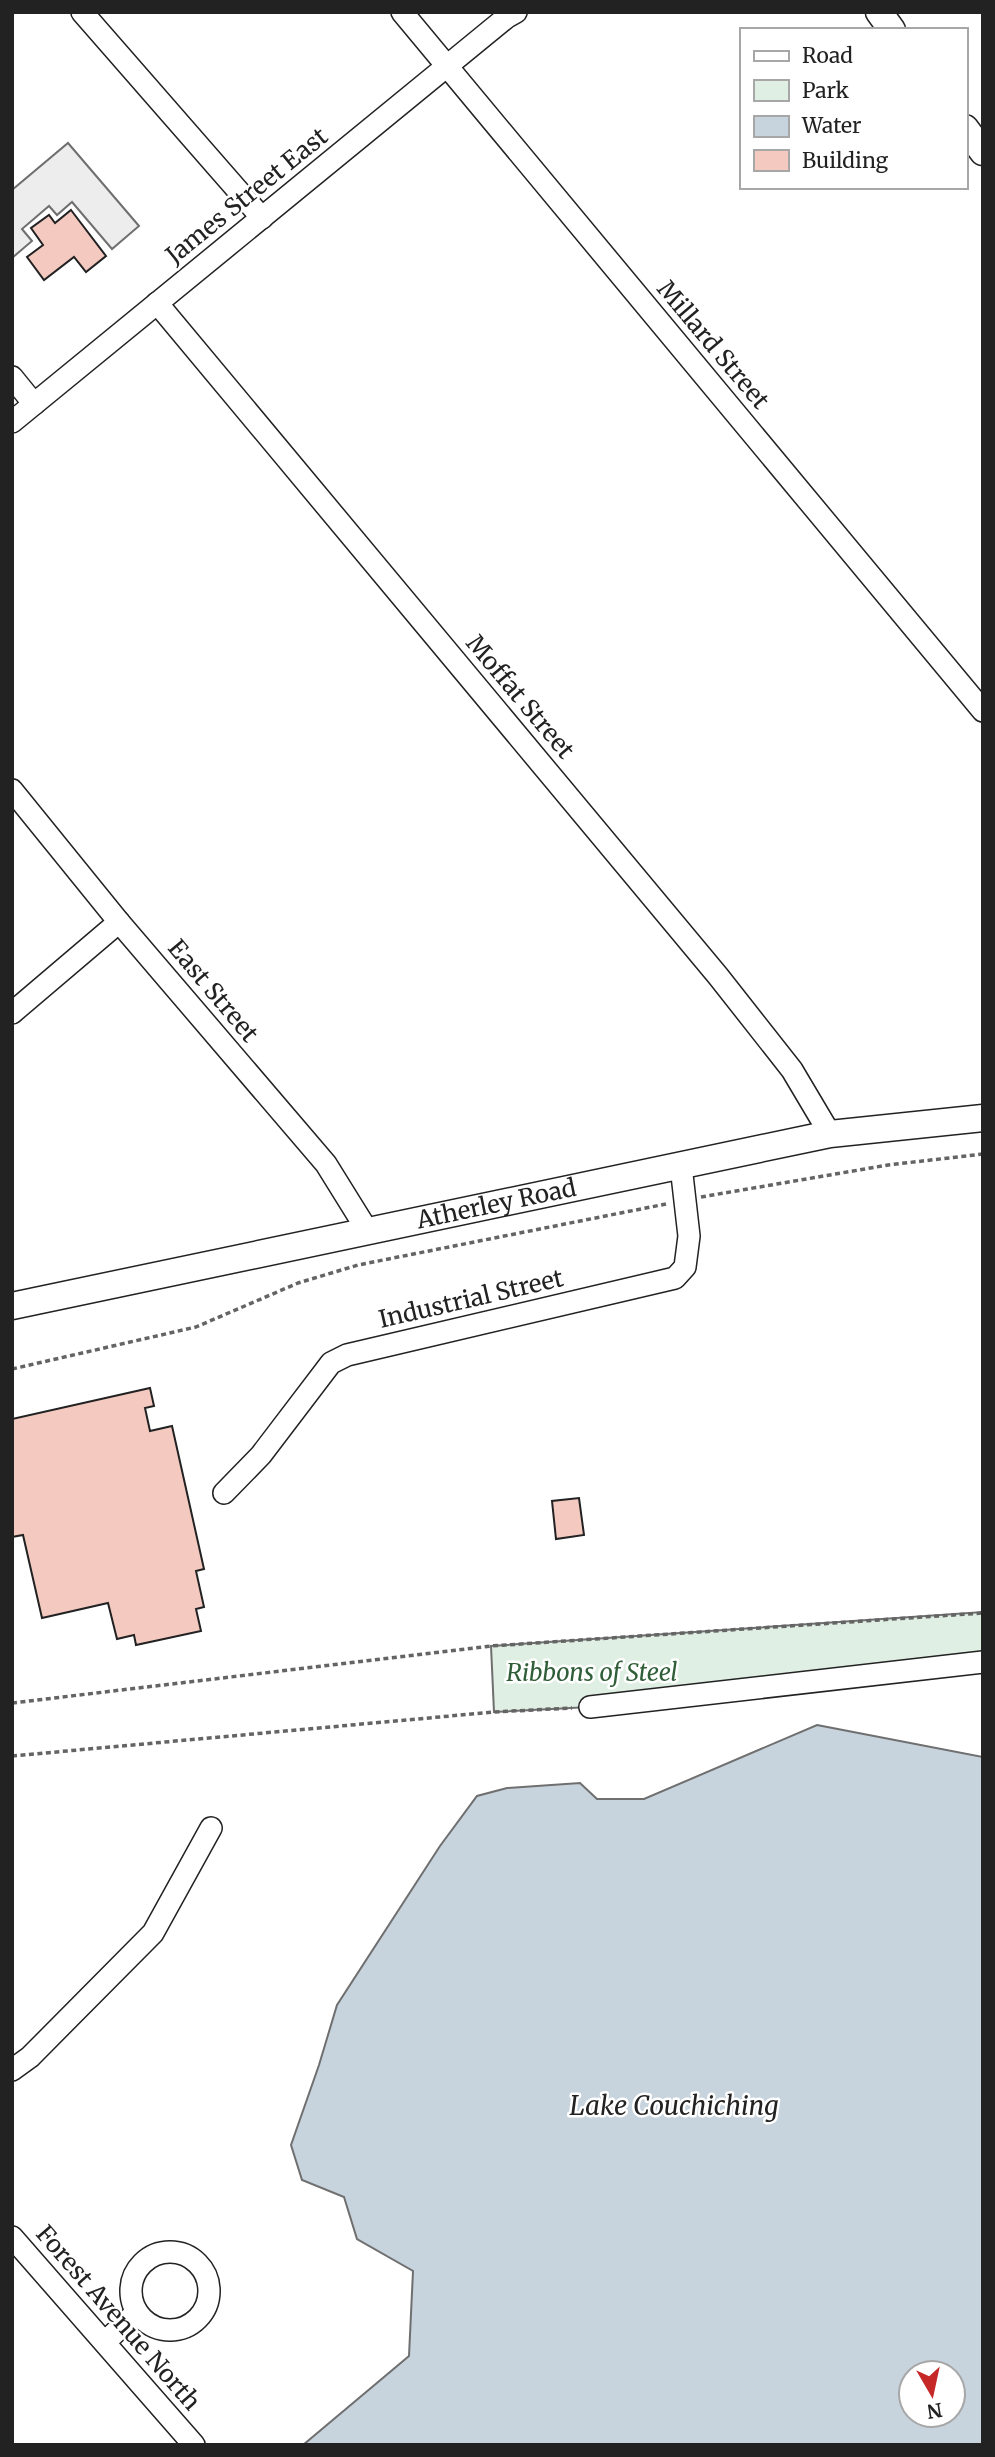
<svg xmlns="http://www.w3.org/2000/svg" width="995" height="2457" font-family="Merriweather,serif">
	<rect width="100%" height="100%" fill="#fff"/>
	<polygon fill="#e0efe3" stroke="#6f6f6f" stroke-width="2" points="983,1612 983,1662 590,1707 494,1712 491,1646"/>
	<polygon fill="#ededed" stroke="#6f6f6f" stroke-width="2" points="68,143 139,226 112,249 72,202 57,215 49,206 22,229 32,241 12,258 12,190"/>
	<path fill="#c7d3dd" stroke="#6f6f6f" stroke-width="2" fill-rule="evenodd" d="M817 1725 983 1757V2445H303L409 2356 413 2271 357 2239 344 2197 302 2180 291 2145 319 2065 337 2005 440 1846 477 1796 507 1788 580 1783 597 1799H644ZM911 2373H953V2415H911Z"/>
	<g fill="#f3c9c0" stroke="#222" stroke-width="2">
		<polygon points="71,210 106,256 86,272 74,257 44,280 27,257 43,245 31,228 49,215 55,223"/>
		<polygon points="150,1388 154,1406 145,1408 150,1431 172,1426 204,1569 196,1571 204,1607 196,1609 201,1631 136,1645 134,1635 117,1639 108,1603 42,1618 23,1535 12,1537 12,1419"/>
		<polygon points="579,1498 584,1535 556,1539 552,1501"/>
	</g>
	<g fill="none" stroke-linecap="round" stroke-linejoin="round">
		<defs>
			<g id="minor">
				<polyline points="82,12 262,218"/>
				<polyline points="402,12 983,711"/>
				<polyline points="157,303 718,976 792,1070 830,1134"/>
				<polyline points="12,377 34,404"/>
				<polyline points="12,422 507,17 516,12"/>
				<polyline points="12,790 119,922 326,1164 367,1230"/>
				<polyline points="12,1013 119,922"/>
				<polyline points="224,1493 261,1455 331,1363 347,1355 675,1278 685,1267 689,1236 681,1166"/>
				<polyline points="590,1707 983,1662"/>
				<polyline points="12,2070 30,2057 153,1933 211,1828"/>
				<polyline points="12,2237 194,2445"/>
				<circle cx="170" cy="2291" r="39"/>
				<polyline points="105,2342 137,2312"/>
			</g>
			<g id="major">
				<polyline points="879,12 892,30"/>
				<polyline points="965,128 983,152"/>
				<path id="s1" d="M12 1306 830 1134 983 1118"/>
			</g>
		</defs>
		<use href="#minor" stroke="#222" stroke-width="24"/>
		<use href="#major" stroke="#222" stroke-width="29"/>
		<g stroke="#646464" stroke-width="3.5" stroke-dasharray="5 3.5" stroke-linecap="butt">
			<polyline points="701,1197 888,1165 983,1154"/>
			<polyline points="12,1369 196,1327 298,1283 358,1265 666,1204"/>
			<polyline points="12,1703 491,1646 983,1613"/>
			<polyline points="12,1756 494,1712 572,1708"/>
		</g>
		<use href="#minor" stroke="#fff" stroke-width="21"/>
		<use href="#major" stroke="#fff" stroke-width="26"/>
	</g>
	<g text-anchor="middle" stroke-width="5" stroke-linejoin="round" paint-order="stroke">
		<g font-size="24" fill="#222" stroke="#fff">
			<text transform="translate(247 196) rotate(-39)" y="8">James Street East</text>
			<text transform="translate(713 345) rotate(50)" y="8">Millard Street</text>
			<text transform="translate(520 697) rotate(50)" y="8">Moffat Street</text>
			<text transform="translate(213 991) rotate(50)" y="8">East Street</text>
			<text dy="8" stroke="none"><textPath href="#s1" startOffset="495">Atherley Road</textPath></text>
			<text transform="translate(471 1299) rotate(-13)" y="8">Industrial Street</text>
			<text transform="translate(118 2318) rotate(49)" y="8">Forest Avenue North</text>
		</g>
		<g font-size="24" font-style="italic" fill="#2f5e38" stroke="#fff">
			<text x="592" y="1681">Ribbons of Steel</text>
		</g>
		<g font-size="26" font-style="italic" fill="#222" stroke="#fff">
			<text x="674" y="2115">Lake Couchiching</text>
		</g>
	</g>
	<rect width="995" height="2457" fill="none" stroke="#222222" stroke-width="28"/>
	<rect x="740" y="28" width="228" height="161" fill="#ffffff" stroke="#a7a7a7" stroke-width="2"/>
	<rect x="754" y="51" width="35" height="10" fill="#ffffff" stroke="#a7a7a7" stroke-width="2"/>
	<text x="802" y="63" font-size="21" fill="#222222">Road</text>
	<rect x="754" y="80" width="35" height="21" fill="#e0efe3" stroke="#a7a7a7" stroke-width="2"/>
	<text x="802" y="98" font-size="21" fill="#222222">Park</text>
	<rect x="754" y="116" width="35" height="21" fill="#c7d3dd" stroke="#a7a7a7" stroke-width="2"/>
	<text x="802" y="133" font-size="21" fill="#222222">Water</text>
	<rect x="754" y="150" width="35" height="21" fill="#f3c9c0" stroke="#a7a7a7" stroke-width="2"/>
	<text x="802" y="168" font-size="21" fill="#222222">Building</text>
	<g transform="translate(932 2394) rotate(171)"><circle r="33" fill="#ffffff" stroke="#a7a7a7" stroke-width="2"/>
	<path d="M0-5L12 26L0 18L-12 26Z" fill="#c62828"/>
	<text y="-10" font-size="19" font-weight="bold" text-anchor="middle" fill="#222222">N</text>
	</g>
</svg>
